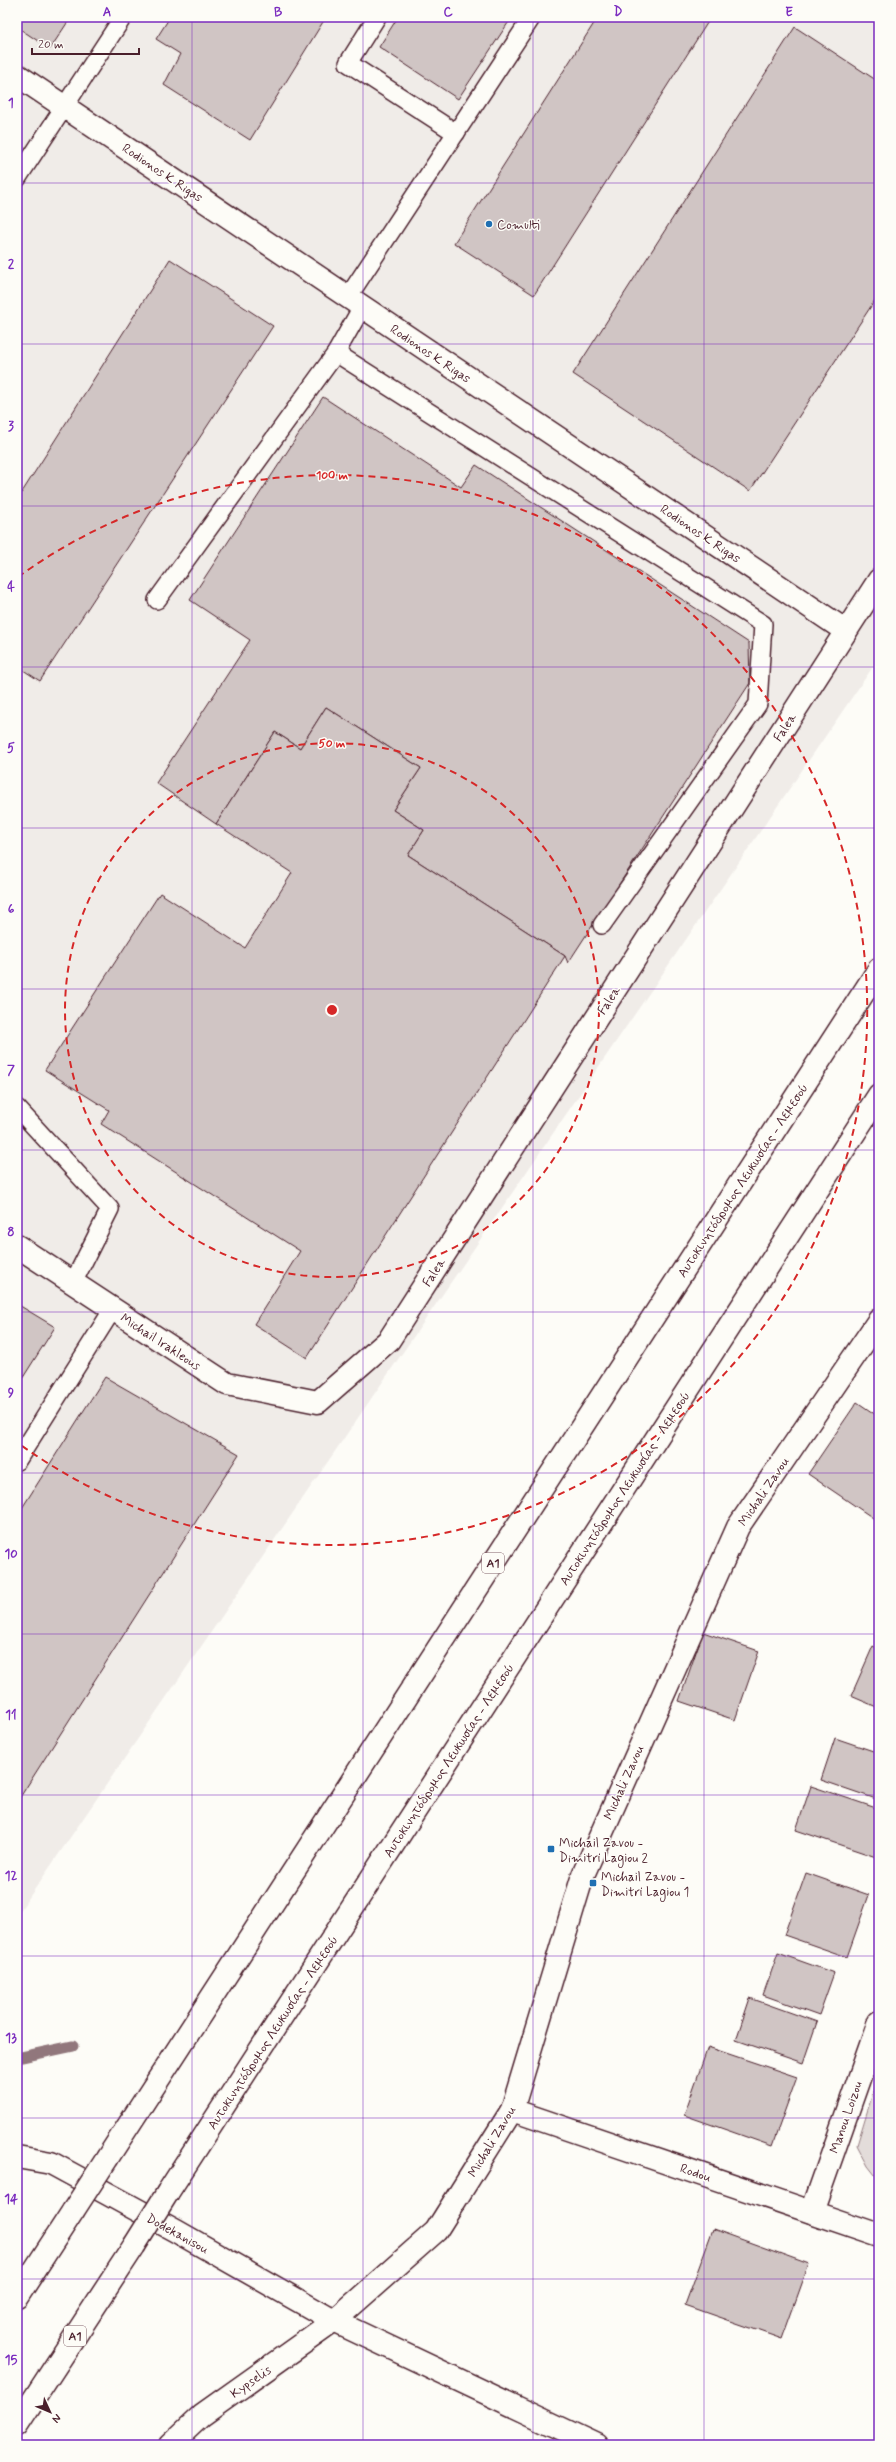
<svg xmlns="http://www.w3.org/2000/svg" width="896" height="2462" font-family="Mynerve,sans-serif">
	<rect width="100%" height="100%" fill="#fdfcf7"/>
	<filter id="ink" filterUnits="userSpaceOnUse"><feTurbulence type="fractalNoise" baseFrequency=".025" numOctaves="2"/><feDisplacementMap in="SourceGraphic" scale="8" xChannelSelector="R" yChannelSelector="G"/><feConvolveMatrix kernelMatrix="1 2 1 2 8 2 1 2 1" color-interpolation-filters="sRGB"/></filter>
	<g filter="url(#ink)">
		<polygon fill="#f0ece8" points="17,17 879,17 879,658 17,1915"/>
		<polygon fill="#e3dcda" stroke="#967e82" points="879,2073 879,2180 868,2166 857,2145"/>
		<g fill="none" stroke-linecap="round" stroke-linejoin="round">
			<polyline stroke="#91777b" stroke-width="11" points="17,2058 73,2046"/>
		</g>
		<g fill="#d0c5c4" stroke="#4a1f2b">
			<polygon points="17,17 71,17 50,49 17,27"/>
			<polygon points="170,17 326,17 250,140 164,85 180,54 156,39"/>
			<polygon points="398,17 512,17 458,99 379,47"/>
			<polygon points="598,17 711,17 534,295 454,243"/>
			<polygon points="795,27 879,82 879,294 750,491 573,374"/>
			<polygon points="170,259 273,326 40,681 17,666 17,500"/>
			<polygon points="323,397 461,487 476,465 749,643 750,683 568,963 565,956 408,855 424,830 393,810 421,768 326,707 300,748 275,732 216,824 156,783 250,640 190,600"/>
			<polygon points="326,707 421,768 393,810 424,830 408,855 565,956 307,1358 254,1324 300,1251 101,1124 109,1110 45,1070 160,893 245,948 292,873 216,824 275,732 300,748"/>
			<polygon points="17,1304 55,1327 17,1387"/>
			<polygon points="105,1377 239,1454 17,1802 17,1516"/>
			<polygon points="857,1402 879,1417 879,1516 876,1520 808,1474"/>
			<polygon points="703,1632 759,1651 735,1720 679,1701"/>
			<polygon points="873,1646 879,1649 879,1708 851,1696"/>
			<polygon points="835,1738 879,1753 879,1800 821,1780"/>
			<polygon points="811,1786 879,1809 879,1850 876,1857 796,1830"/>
			<polygon points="806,1873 869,1895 847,1957 784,1935"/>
			<polygon points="778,1953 834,1973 819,2015 763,1995"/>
			<polygon points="750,1998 817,2022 803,2063 736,2040"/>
			<polygon points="708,2047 797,2077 772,2146 684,2115"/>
			<polygon points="713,2229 809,2264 782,2339 685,2305"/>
		</g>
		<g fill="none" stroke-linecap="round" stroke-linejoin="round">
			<defs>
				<g id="service">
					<polyline points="377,17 348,63 456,133"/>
					<polyline points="17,179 123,17"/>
					<polyline points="348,297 532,17"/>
					<polyline points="336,353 763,624 758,704 602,925"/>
					<polyline points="157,600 336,353 362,307"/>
					<polyline points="17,1108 110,1209 73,1283"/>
					<polyline points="17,1461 113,1309"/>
				</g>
				<g id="minor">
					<polyline points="17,75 846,631"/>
					<polyline points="17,1246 227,1384 318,1402 389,1340 879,580"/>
					<polyline points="512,2110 879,2235"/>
					<polyline points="17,2157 51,2163 176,2231 334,2321 596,2445"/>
					<polyline points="812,2212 879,2022"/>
					<polyline points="170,2445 202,2415 334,2321 436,2231 512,2110 583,1875 738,1527 879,1320"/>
				</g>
				<g id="trunk">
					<polyline points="108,2157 879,969"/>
					<polyline points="168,2192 879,1095"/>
					<polyline points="17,2297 73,2211"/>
					<polyline points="17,2425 134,2246"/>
				</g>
			</defs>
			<use href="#service" stroke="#4a1f2b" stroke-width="20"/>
			<use href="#minor" stroke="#4a1f2b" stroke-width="25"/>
			<use href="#trunk" stroke="#4a1f2b" stroke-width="25"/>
			<use href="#service" stroke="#fdfcf7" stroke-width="17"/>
			<use href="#minor" stroke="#fdfcf7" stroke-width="22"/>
			<use href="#trunk" stroke="#fdfcf7" stroke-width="22"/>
			<defs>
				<g id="trunk-bridge">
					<polyline points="73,2211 108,2157"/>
					<polyline points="134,2246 168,2192"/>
				</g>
			</defs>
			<use href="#trunk-bridge" stroke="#4a1f2b" stroke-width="25" stroke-linecap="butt"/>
			<use href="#trunk-bridge" stroke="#fdfcf7" stroke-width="22"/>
		</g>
	</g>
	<path fill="none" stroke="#7b2cbf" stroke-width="1" stroke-opacity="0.55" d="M192 17V2445M363 17V2445M533 17V2445M704 17V2445M17 183H879M17 344H879M17 506H879M17 667H879M17 828H879M17 989H879M17 1150H879M17 1312H879M17 1473H879M17 1634H879M17 1795H879M17 1956H879M17 2118H879M17 2279H879"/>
	<g fill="none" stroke="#d62828" stroke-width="2" stroke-dasharray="7 5">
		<circle cx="332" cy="1010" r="267"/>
		<path d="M18 577A535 535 0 1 1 18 1443"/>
	</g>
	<g fill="#1f6fb2" stroke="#fdfcf7" stroke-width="1.5">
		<circle cx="489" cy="224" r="4"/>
		<rect x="547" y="1845" width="8" height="8" rx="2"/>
		<rect x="589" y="1879" width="8" height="8" rx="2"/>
	</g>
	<g text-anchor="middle" stroke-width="3" stroke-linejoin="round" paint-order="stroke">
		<g fill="#fdfcf7" stroke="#806168" stroke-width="1">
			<rect x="482" y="1553" width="22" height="20" rx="3"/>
			<rect x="64" y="2326" width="22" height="20" rx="3"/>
		</g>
		<g font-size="12" font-weight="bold" fill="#4a1f2b">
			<text x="493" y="1567">A1</text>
			<text x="75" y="2340">A1</text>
		</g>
		<g font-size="13" fill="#4a1f2b" stroke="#fdfcf7">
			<text transform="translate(163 172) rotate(34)" y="5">Rodionos K Rigas</text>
			<text transform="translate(431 353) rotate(34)" y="5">Rodionos K Rigas</text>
			<text transform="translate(701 533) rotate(34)" y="5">Rodionos K Rigas</text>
			<text transform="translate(784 727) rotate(-57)" y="5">Falea</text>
			<text transform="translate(608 1000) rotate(-57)" y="5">Falea</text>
			<text transform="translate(742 1180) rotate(-57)" y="5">Αυτοκινητόδρομος Λευκωσίας - Λεμεσού</text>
			<text transform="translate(433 1272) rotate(-57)" y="5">Falea</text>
			<text transform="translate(161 1341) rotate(33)" y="5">Michail Irakleous</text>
			<text transform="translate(624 1488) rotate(-57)" y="5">Αυτοκινητόδρομος Λευκωσίας - Λεμεσού</text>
			<text transform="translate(763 1491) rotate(-56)" y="5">Michali Zavou</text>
			<text transform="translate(448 1760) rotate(-57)" y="5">Αυτοκινητόδρομος Λευκωσίας - Λεμεσού</text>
			<text transform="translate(623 1782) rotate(-66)" y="5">Michali Zavou</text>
			<text transform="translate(272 2032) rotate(-57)" y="5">Αυτοκινητόδρομος Λευκωσίας - Λεμεσού</text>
			<text transform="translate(845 2117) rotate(-71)" y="5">Manou Loizou</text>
			<text transform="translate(491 2141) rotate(-59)" y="5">Michali Zavou</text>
			<text transform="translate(696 2172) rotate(19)" y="5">Rodou</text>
			<text transform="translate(178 2233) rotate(29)" y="5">Dodekanisou</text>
			<text transform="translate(250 2381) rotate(-35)" y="5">Kypselis</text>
		</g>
		<g font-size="13" fill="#4a1f2b" stroke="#fdfcf7" text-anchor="start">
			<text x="497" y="229">Comulti</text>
			<text x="559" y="1847">Michail Zavou -<tspan x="559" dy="15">Dimitri Lagiou 2</tspan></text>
			<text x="601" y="1881">Michail Zavou -<tspan x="601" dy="15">Dimitri Lagiou 1</tspan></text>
		</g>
	</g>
	<circle cx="332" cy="1010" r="6" fill="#d62828" stroke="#fdfcf7" stroke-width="2"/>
	<g font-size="12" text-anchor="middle" font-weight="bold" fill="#d62828" stroke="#fdfcf7" stroke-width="3" stroke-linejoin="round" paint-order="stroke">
		<text x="332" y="479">100 m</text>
		<text x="332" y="747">50 m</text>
	</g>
	<rect width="896" height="2462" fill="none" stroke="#fdfcf7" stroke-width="44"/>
	<g transform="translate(50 2412) rotate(134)" stroke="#fdfcf7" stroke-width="3" paint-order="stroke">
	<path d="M0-3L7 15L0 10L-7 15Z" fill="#4a1f2b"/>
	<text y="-6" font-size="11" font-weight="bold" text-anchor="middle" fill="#4a1f2b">N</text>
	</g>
	<path d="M32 48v6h107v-6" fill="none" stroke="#4a1f2b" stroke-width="2"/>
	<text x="38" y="48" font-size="12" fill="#4a1f2b" stroke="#fdfcf7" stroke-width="3" paint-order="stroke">20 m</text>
	<rect x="22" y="22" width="852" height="2418" fill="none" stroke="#7b2cbf" stroke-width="1.5"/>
	<g font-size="13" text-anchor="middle" font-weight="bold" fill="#7b2cbf">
		<text x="107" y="16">A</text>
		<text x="278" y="16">B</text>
		<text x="448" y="16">C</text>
		<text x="618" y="16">D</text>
		<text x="789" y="16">E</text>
		<text x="11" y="107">1</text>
		<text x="11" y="268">2</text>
		<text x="11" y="430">3</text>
		<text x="11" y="591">4</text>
		<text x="11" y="752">5</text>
		<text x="11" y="913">6</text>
		<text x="11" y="1074">7</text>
		<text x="11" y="1236">8</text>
		<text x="11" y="1397">9</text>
		<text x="11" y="1558">10</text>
		<text x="11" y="1719">11</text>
		<text x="11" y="1880">12</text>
		<text x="11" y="2042">13</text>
		<text x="11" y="2203">14</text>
		<text x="11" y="2364">15</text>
	</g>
</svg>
